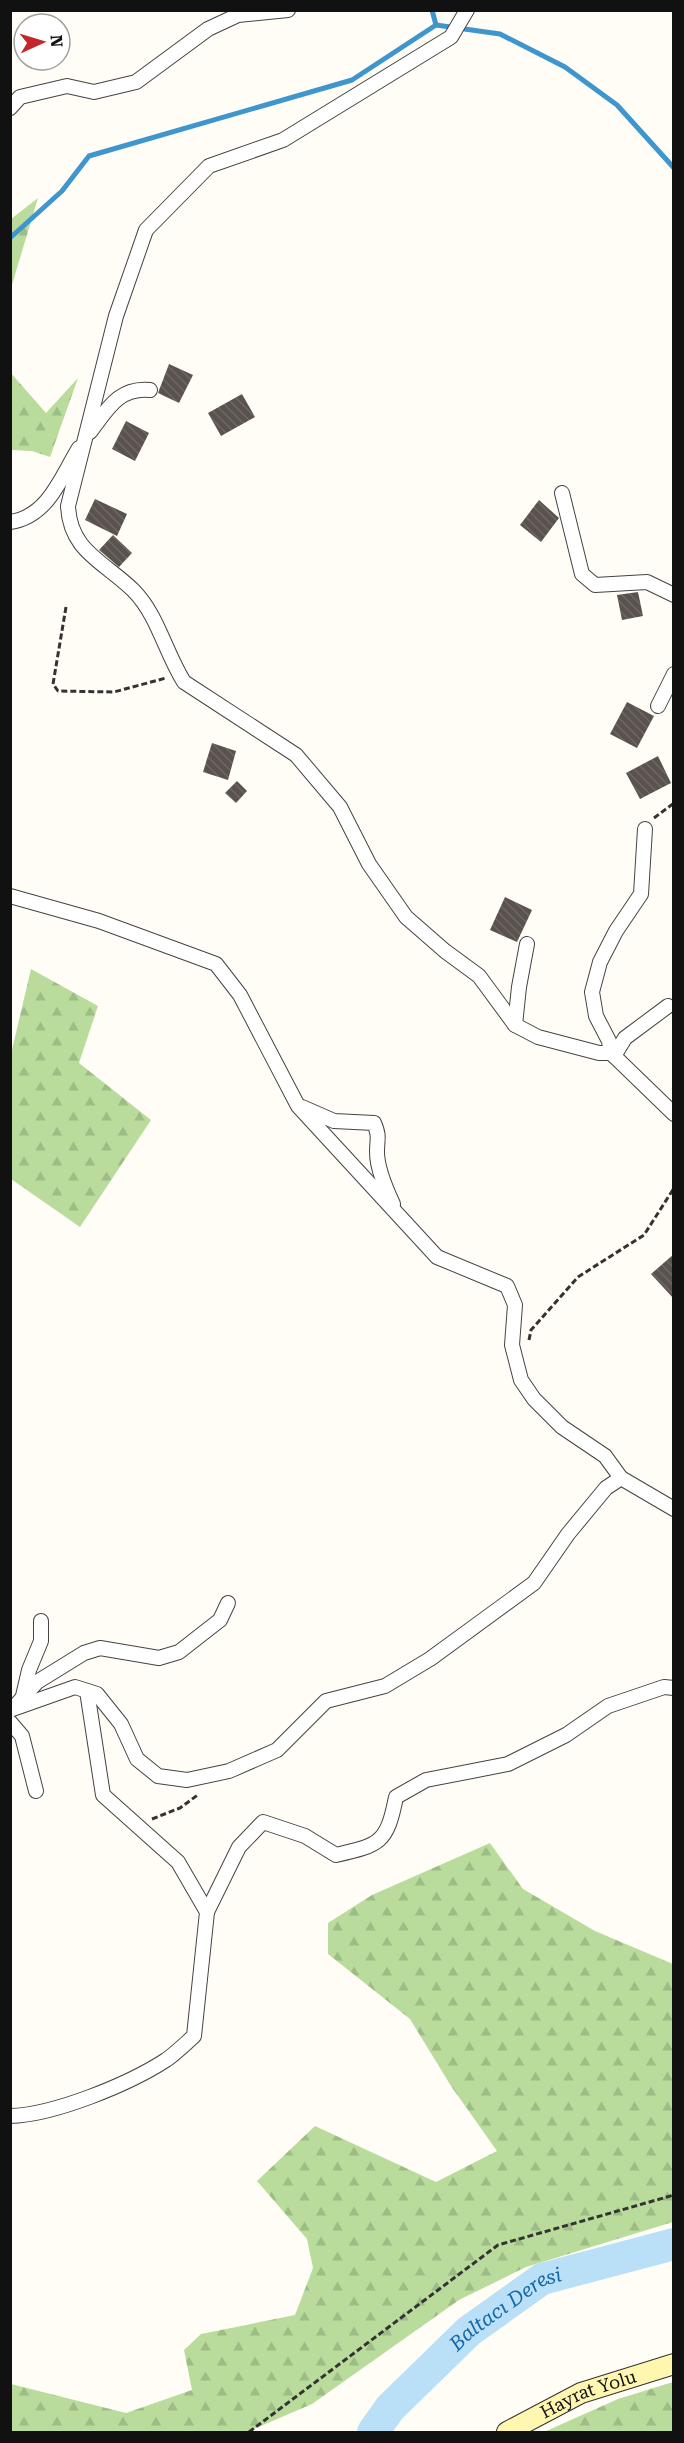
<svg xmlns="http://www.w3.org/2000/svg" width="684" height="2443" font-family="'Roboto Serif',serif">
	<defs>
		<pattern id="forest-firs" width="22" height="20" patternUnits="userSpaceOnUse" patternTransform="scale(1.5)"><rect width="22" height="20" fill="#b9dc9c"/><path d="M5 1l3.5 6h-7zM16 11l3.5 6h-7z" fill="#9ebc85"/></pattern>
		<pattern id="building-back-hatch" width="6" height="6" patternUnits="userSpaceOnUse" patternTransform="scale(1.5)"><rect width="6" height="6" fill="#5a524d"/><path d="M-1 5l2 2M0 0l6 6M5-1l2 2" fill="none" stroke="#6d6662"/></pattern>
	</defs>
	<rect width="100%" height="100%" fill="#fffdf5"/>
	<g fill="url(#forest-firs)">
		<polygon points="38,198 11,288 11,219"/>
		<polygon points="10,372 46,413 78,378 50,457 32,451 11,450"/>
		<polygon points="31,969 98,1006 79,1063 151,1120 80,1227 11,1179 11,1054"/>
		<polygon points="490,1843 523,1889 595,1931 673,1964 673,2222 526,2267 459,2300 312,2404 247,2432 11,2432 11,2384 126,2413 192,2390 184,2350 201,2334 295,2315 313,2268 307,2239 257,2181 315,2126 436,2182 497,2151 451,2086 410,2019 328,1954 328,1923 372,1895"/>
		<polygon points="673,2382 673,2432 544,2432 618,2399"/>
	</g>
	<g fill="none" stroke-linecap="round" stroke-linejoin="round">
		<g stroke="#3f96cf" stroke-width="5">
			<polyline points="432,10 436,25 500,34 565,67 617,105 674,168"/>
			<polyline points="10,238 62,191 89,156 352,80 436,25"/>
		</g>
		<path stroke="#b9e0f7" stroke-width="32" id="s1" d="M373 2432 390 2408 469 2331 542 2279 674 2244"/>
	</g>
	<g fill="url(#building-back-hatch)">
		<polygon points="169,364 193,375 179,403 158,393"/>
		<polygon points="242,394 255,417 221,436 208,413"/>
		<polygon points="126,421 149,433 135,461 112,449"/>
		<polygon points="95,499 127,514 117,536 85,520"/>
		<polygon points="539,500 559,518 541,542 520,525"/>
		<polygon points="113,535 132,553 119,567 99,550"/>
		<polygon points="638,592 643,616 622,620 617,595"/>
		<polygon points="627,702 654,716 637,748 610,734"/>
		<polygon points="212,743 236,751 228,780 203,772"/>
		<polygon points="658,756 671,783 640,799 626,773"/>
		<polygon points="237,781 247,791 236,803 225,793"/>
		<polygon points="505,897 532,910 517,942 490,930"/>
		<polygon points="674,1254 674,1299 651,1274"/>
	</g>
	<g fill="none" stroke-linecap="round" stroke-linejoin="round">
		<defs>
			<g id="street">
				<path d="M467 10 451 37 283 140 209 166 146 230 116 316 68 506C70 551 103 561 133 590 158 615 165 652 184 682L296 755 340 807 369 864 406 917 445 951 479 976 515 1025 538 1037 599 1053H611L674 1114"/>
				<polyline points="10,108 20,97 67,86 94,92 136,82 208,29 238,15 288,10"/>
				<path d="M90 432C107 410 118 387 150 390"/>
				<polyline points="562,493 582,574 595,585 647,582 674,595"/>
				<path d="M10 522C48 517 61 477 79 448"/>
				<polyline points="658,706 674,674"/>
				<polyline points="10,896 99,921 216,964 240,995 298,1106 437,1257 507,1286 515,1305 512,1345 521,1380 534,1399 562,1427 605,1456 621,1478"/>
				<polyline points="515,1025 519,987 527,944"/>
				<polyline points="611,1053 609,1041 596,1016 592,992 600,962 616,931 641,894 645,829"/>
				<polyline points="614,1056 625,1038 668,1006"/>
				<path d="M302 1107 334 1121 374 1123C380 1137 377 1138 377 1152 377 1169 386 1189 393 1204"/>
				<polyline points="23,1696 29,1670 41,1641 41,1621"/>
				<polyline points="16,1705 37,1682 84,1653 100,1648 159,1658 179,1652 220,1620 228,1603"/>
				<polyline points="10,1710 75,1687 97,1694 121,1724 137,1759 158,1776 187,1780 229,1771 277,1750 326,1701 385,1686 430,1659 534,1583 568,1534 606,1488 621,1478 674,1509"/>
				<polyline points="10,1722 22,1736 36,1791"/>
				<path d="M207 1912 239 1847 263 1822 305 1836 336 1855C380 1845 387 1843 396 1797L426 1780 508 1764 566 1735 608 1706 664 1687 674 1688"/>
				<path d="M10 2116C54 2115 129 2084 166 2060 176 2053 185 2044 194 2036L207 1912 178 1862 103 1795 87 1691"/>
			</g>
			<g id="secondary">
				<path id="s2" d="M507 2432 581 2393 674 2364"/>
			</g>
		</defs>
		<use href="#street" stroke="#444" stroke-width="16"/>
		<use href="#secondary" stroke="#333" stroke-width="22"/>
		<g stroke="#333" stroke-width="3" stroke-dasharray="6 3" stroke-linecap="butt">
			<polyline points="66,607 53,684 58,691 114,692 166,678"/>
			<polyline points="654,818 674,803"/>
			<polyline points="529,1340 531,1330 578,1277 644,1235 674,1188"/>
			<polyline points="152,1819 180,1808 199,1794"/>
			<polyline points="249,2432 498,2245 674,2195"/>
		</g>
		<use href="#street" stroke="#fff" stroke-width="14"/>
		<use href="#secondary" stroke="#fff6b0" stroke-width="20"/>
	</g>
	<g text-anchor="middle" stroke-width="6" stroke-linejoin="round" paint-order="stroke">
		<g font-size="18" fill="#111" stroke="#fff">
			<text dy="6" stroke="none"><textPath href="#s2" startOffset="90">Hayrat Yolu</textPath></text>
		</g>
		<g font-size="20" font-style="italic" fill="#1768a6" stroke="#fff">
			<text dy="7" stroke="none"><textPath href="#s1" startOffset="183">Baltacı Deresi</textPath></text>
		</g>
	</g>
	<rect width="684" height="2443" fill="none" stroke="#111111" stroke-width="24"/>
	<g transform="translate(42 42) rotate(86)"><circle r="28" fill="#ffffff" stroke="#a0a0a0" stroke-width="1.5"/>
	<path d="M0-4.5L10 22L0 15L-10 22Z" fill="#c4262e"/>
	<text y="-9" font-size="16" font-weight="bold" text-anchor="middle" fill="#111111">N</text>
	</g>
</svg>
